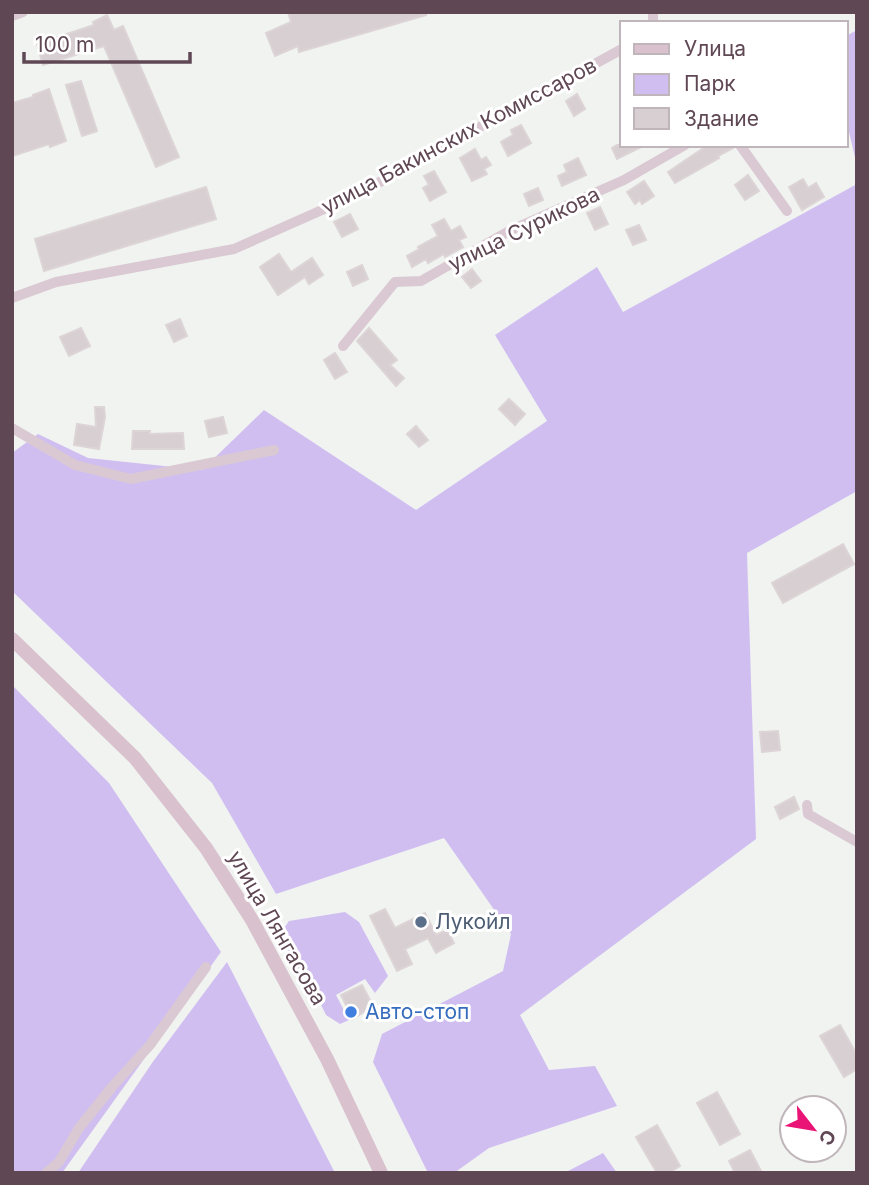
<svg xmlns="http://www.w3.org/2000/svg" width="869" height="1185" font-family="Inter,sans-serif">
	<rect width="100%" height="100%" fill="#f0f3f0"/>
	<g fill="#d0bef1">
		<polygon points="857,30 857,166 846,119 846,36"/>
		<polygon points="857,184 857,491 747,553 756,839 520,1015 549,1070 595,1066 617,1106 489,1148 454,1173 428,1173 373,1062 382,1034 503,971 511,934 444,838 276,894 212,783 12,591 12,453 38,434 88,458 202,470 264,410 416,510 547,421 495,335 597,267 623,312"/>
		<polygon points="12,685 109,783 221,952 62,1173 12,1173"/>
		<polygon points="345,912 359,922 388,976 375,993 365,979 336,995 349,1020 340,1024 326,1015 305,972 297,969 280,934 289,921"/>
		<polygon points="227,962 335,1173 78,1173 152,1063"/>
		<polygon points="603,1153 617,1173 564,1173"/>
	</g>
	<g fill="#d8cfd2" stroke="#dcd4d6" stroke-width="2">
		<polygon points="288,12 425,12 426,15 299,52 298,46 275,56 266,33 291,22"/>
		<polygon points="107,15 114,30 123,26 179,157 156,167 104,46 43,65 37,44 94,25 93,22"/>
		<polygon points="81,81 97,131 82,136 66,85"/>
		<polygon points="49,89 66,141 50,147 49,144 12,156 12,103 33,97 33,95"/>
		<polygon points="577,94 585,109 574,116 566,101"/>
		<polygon points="521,125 531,143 508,156 501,142 513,135 511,130"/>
		<polygon points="617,145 645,145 617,159 612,148"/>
		<polygon points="708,145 732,145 733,148 718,156 719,158 675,183 668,172"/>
		<polygon points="475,149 481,160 486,157 491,165 484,169 487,174 472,181 460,158"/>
		<polygon points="578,158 586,175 562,186 558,176 567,172 564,165"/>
		<polygon points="434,171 446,192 430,201 423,188 429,185 424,176"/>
		<polygon points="748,175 759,191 745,200 735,185"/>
		<polygon points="803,179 808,188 816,183 824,197 802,210 789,187"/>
		<polygon points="644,181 654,196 642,204 640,200 635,204 627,192"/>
		<polygon points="206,187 216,219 44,271 35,239"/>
		<polygon points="538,188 543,200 529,206 524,194"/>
		<polygon points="600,207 608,224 595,230 587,213"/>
		<polygon points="350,214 358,229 342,237 334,222"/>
		<polygon points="444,219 451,231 460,226 466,237 459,240 463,247 445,257 444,254 428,263 426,259 412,267 407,256 419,249 418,247 438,236 432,225"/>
		<polygon points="639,225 646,240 633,245 626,230"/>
		<polygon points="279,254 291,272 312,258 323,275 309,284 305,277 278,295 260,267"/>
		<polygon points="362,265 368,279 353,286 347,272"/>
		<polygon points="472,269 481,281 471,288 462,277"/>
		<polygon points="180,319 187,336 174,342 166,325"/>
		<polygon points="81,328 90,346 69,356 60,337"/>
		<polygon points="369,328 397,360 390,365 404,378 396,386 357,341"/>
		<polygon points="335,353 347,372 335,379 324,360"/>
		<polygon points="509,399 525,414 515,425 499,409"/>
		<polygon points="95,407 104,407 105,417 99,449 74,445 77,424 96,427"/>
		<polygon points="223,417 227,433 209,437 205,421"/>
		<polygon points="416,426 428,440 419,447 407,434"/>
		<polygon points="133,431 150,431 149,434 183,433 184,449 132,449"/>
		<polygon points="843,544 854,564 783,603 772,583"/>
		<polygon points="778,731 780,750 762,752 760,732"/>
		<polygon points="794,797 799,809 780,819 775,807"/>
		<polygon points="385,909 395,928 425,913 436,935 447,930 454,943 436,953 428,938 405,949 412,964 397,971 370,916"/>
		<polygon points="362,985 373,1006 353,1019 341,995"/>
		<polygon points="840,1025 857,1055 857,1069 844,1077 820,1036"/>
		<polygon points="717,1092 740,1134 720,1145 697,1103"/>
		<polygon points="657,1125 680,1166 669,1173 657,1173 636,1137"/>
		<polygon points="750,1150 762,1173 735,1173 729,1161"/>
	</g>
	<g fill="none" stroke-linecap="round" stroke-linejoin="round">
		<g stroke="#dac9d3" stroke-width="10">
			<polyline points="12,16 23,12"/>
			<polyline points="653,23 653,12"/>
			<polyline points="740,145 787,211"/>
			<polyline points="12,298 56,282 234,249 358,194 622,49"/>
			<polyline points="343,346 395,282 421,281 509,231 624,180 685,145"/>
			<polyline points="12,428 75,465 131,479 274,450"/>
			<polyline points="807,805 808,814 857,842"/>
			<polyline points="46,1173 59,1162 79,1128 112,1087 150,1045 206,967"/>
		</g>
		<polyline stroke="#d9c2ce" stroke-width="14" points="12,639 135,758 206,848 252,920 327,1059 381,1173"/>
	</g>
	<circle fill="#5c6f8a" stroke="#fff" stroke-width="2.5" cx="421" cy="922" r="7"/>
	<circle fill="#3f7fe0" stroke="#fff" stroke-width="2.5" cx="351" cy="1012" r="7"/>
	<g text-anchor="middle" stroke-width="6" stroke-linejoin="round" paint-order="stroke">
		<g font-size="21" fill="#5f4754" stroke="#fff">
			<text transform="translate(459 136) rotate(-28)" y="7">улица Бакинских Комиссаров</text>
			<text transform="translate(524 229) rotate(-26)" y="7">улица Сурикова</text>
			<text transform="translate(277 928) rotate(60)" y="7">улица Лянгасова</text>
		</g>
		<g font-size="21" fill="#4e5e75" stroke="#fff" text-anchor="start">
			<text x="435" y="929">Лукойл</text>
		</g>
		<g font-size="21" fill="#366cbe" stroke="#fff" text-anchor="start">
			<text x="365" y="1019">Авто-стоп</text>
		</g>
	</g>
	<rect width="869" height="1185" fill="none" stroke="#5f4754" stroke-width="28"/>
	<rect x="620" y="21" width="228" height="126" fill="#ffffff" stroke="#bfb5bb" stroke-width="2"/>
	<rect x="634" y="44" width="35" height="10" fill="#d9c2ce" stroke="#bfb5bb" stroke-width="2"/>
	<text x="684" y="56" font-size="21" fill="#5f4754">Улица</text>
	<rect x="634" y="74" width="35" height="21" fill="#d0bef1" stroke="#bfb5bb" stroke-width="2"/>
	<text x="684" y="91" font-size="21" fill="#5f4754">Парк</text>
	<rect x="634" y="108" width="35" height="21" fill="#d8cfd2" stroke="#bfb5bb" stroke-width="2"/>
	<text x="684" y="126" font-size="21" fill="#5f4754">Здание</text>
	<g transform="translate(813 1129) rotate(121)"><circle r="33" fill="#ffffff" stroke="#bfb5bb" stroke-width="2"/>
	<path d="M0-5L12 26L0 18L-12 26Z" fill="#ea1376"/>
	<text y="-10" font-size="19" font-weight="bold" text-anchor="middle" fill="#5f4754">С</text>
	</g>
	<path d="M24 52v10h166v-10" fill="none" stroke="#5f4754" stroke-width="3.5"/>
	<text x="35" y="52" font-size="21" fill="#5f4754" stroke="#ffffff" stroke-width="5" paint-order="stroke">100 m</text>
</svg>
